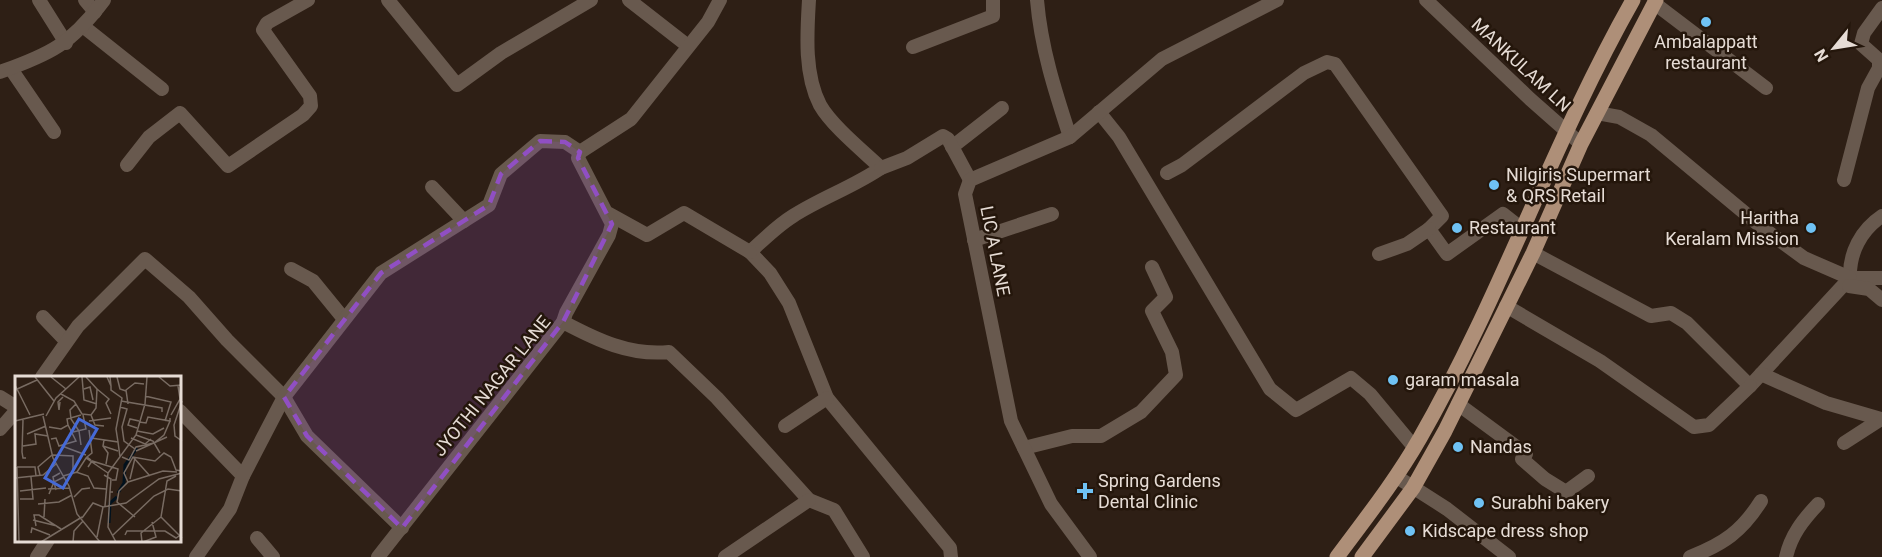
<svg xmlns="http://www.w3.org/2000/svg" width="1882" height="557" font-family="Roboto,sans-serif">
	<rect width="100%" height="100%" fill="#2e1f15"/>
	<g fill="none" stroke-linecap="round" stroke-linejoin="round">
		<g stroke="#68594e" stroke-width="14">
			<polyline points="39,0 66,43"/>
			<polyline points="85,0 95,12"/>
			<polyline points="388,0 457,85 501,53 591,0"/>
			<polyline points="629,0 688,46"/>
			<path d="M809 0C807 33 804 74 820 105 832 126 863 151 881 168 853 187 821 198 793 216 777 226 764 239 750 252L770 273 789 303 827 398 950 548 951 557"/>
			<path d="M1037 0C1041 48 1055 91 1070 137"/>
			<polyline points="1426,0 1530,99 1581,144"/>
			<polyline points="1654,3 1766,88"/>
			<polyline points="84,27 162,89"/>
			<polyline points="913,47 993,16 993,0"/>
			<polyline points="11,69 54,132"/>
			<path d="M0 72C51 54 71 44 104 0"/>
			<polyline points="1099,112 1119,137 1270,389 1296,410 1351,378 1370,394 1414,447"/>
			<polyline points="952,147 1002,108"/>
			<polyline points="127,165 149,137 180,113 228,166 303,115 311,106 310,96 263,30 267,23 308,0"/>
			<polyline points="881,168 907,158 943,136 948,139 970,180"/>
			<polyline points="1167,173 1182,165 1304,73 1327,62 1335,64 1442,216 1429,229 1447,254 1503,214 1522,229"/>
			<polyline points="1844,180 1868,88 1879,68 1879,60 1861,44 1864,33 1882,8"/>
			<polyline points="432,187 464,221"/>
			<polyline points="609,214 647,235 684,213 750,252"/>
			<path d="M1882 216C1861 230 1849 253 1850 278H1882"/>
			<polyline points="974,240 1052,214"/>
			<polyline points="1533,253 1651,316 1671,313 1687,323 1750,386 1850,278 1804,258 1764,229 1651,135 1619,117 1597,113"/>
			<polyline points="1379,254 1407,244 1429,229"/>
			<polyline points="291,269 313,281 344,319"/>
			<polyline points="1849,286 1869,289 1882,300"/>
			<polyline points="1506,306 1600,361 1694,427 1709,425 1750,386"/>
			<polyline points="43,317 66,341"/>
			<polyline points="563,322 566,313 609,235 612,224 578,158 580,152 631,119 708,22 720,0"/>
			<polyline points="1761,374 1826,403 1881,419 1844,443"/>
			<polyline points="42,377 78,326 145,259 189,297 227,340 284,397 307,436 402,528"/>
			<polyline points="0,397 16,407"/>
			<polyline points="1458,404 1526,454 1522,459 1545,479 1566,492 1588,476"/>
			<polyline points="180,411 243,476"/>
			<polyline points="785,426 827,398"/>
			<polyline points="0,429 16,411"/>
			<polyline points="1024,448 1072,436 1101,436 1141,412 1176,375 1172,352 1152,311 1166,297 1152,267"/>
			<polyline points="1397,477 1447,509 1509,557"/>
			<polyline points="257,538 273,557"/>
			<polyline points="37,557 48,540"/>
			<polyline points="196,557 230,509 243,476 284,397 381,273 489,205 501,174 540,141 565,142 580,152"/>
			<path d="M378 557 563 322C597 340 630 356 669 352L717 398 809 500 834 510 863 557"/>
			<polyline points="725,557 809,500"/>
			<polyline points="1090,557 1051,504 1011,421 965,194 970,180 1070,137 1162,59 1277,0"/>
			<path d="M1690 557C1724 544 1742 531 1761 501"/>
			<path d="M1786 557C1791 535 1803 520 1818 504"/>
		</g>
		<g stroke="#ae8f78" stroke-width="15">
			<path d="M1337 557C1366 518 1396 480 1420 438 1501 297 1553 141 1633 0"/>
			<polyline points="1362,557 1413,488 1445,431 1533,253 1581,144 1656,0"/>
		</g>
	</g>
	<path fill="#904fc3" fill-opacity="0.2" stroke="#904fc3" stroke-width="4.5" stroke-dasharray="12 8" stroke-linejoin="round" d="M540 141 565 142 580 152 578 158 612 224 563 322 402 528 307 436 284 397 381 273 489 205 501 174Z"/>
	<g fill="#6fc2f4" stroke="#24160b" stroke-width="2">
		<circle cx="1706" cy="22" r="6"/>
		<circle cx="1494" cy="185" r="6"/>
		<circle cx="1457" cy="228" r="6"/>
		<circle cx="1811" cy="228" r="6"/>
		<circle cx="1393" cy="380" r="6"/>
		<circle cx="1458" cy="447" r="6"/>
		<path d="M1082 482h6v6h6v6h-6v6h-6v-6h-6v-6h6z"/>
		<circle cx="1479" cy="503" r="6"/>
		<circle cx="1410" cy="531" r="6"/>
	</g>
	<g text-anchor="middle" stroke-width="5" stroke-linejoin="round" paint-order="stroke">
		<g font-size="18" fill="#e6dcd5" stroke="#24160b" text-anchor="start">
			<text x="1706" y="48" text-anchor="middle">Ambalappatt<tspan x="1706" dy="21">restaurant</tspan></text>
			<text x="1506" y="181">Nilgiris Supermart<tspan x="1506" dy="21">&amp; QRS Retail</tspan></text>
			<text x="1799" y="224" text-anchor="end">Haritha<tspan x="1799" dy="21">Keralam Mission</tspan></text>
			<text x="1469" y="234">Restaurant</text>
			<text x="1405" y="386">garam masala</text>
			<text x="1470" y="453">Nandas</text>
			<text x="1098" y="487">Spring Gardens<tspan x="1098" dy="21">Dental Clinic</tspan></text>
			<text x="1491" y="509">Surabhi bakery</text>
			<text x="1422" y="537">Kidscape dress shop</text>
		</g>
		<g font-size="18" fill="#e6dcd5" stroke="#24160b">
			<text transform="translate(1521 65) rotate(43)" y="6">MANKULAM LN</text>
			<text transform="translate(995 251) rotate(79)" y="6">LIC A LANE</text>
			<text transform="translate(492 386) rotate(-51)" y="6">JYOTHI NAGAR LANE</text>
		</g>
	</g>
	<g transform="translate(15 376)">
		<rect width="166" height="166" fill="#2e1f15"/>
		<path fill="none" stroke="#01111d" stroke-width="3" d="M103 117 109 107 110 89 122 72M94 147 95 127 102 121"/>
		<path fill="none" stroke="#786b62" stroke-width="1.5" d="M20 1 39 25M36 1 51 13M67 1 69 24 82 28M92 1 96 10 95 1M102 1 105 13 111 15M144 1 155 10 167 9M0 9 15 39M96 10V14L107 22 101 53 103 66M69 13 75 11 78 24M82 13 94 23 91 27 96 38M0 14 22 4M46 18 59 25 67 38 76 39 81 32 82 13 71 1M130 20 156 26 150 45M106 25 147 32V36M167 25 159 49 160 60 167 65M45 26 44 34 43 26 48 21M61 28 55 34 56 43 64 55 66 69M113 28 111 14 120 7 129 8M105 31 112 33 107 51 109 65 120 73M76 39 80 49 89 50M156 39 165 23 163 10M28 40 38 82 54 110 62 138 85 166M31 40 41 22 64 1M8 44 7 76 8 82H11M0 45 29 38M74 45 96 42M124 46 131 47 133 41 155 45V42M53 49 52 43 66 39M34 51 46 53 53 49 61 65 44 70 41 62 36 63M122 52 113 49 115 43 124 45M74 54 77 77 72 81 76 84M122 55 138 58 149 52M58 56 71 53 68 39M12 58 31 50M121 59 138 65 145 77M76 62 103 66 105 81M116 62 130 68 136 63M89 64 88 70 103 75M8 70 21 68 20 58 33 60M47 70 71 79M88 70 93 77 91 88M121 75 152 61M38 79 58 80V97M107 81 114 84 121 71 139 67 149 59 155 45M118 81 135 100M2 91 4 166M2 91H20L21 100M73 91 77 85 103 93 101 104H97M61 96 73 100 79 112 91 113M45 97 38 101 39 106 49 101M25 99 23 91 37 79M89 99 96 103 95 116M48 100 62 96 71 82 93 97M161 100 152 105 146 141 167 162M0 102 28 99 41 88M115 103 120 82M113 106 148 95 162 96M33 113 55 112M5 115 31 112M98 116H95L93 151 101 166M34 118 39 106 41 114M59 121 67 113 75 112M5 123H18L16 101M23 128 44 126 57 119M90 130 93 97 121 59 130 28 132 1M29 141 30 123M120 141 102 126 104 115 113 106 109 97 118 81 140 85 149 77 156 81 161 94 167 95M67 142 78 127 88 131 111 127 144 103 167 97M18 144 42 150M21 150 19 139H24L46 153M16 157 17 152 35 159M98 159 139 120 153 113 167 115M110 159 112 155H150L161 162 164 160M82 161 88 131M26 166 67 141M58 166 59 155 68 145M127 166 126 157 146 141M128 166 141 161 137 146"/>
		<path fill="#456ad7" fill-opacity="0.15" stroke="#456ad7" stroke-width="3" d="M64 43 82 53 48 112 30 102Z"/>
		<rect width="166" height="166" fill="none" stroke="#e6dcd5" stroke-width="3"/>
	</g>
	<g transform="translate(1834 48) rotate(240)" stroke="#24160b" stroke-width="4.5" paint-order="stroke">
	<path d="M0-4.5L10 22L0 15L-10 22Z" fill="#e6dcd5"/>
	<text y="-9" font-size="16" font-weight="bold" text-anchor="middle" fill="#e6dcd5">N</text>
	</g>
</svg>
